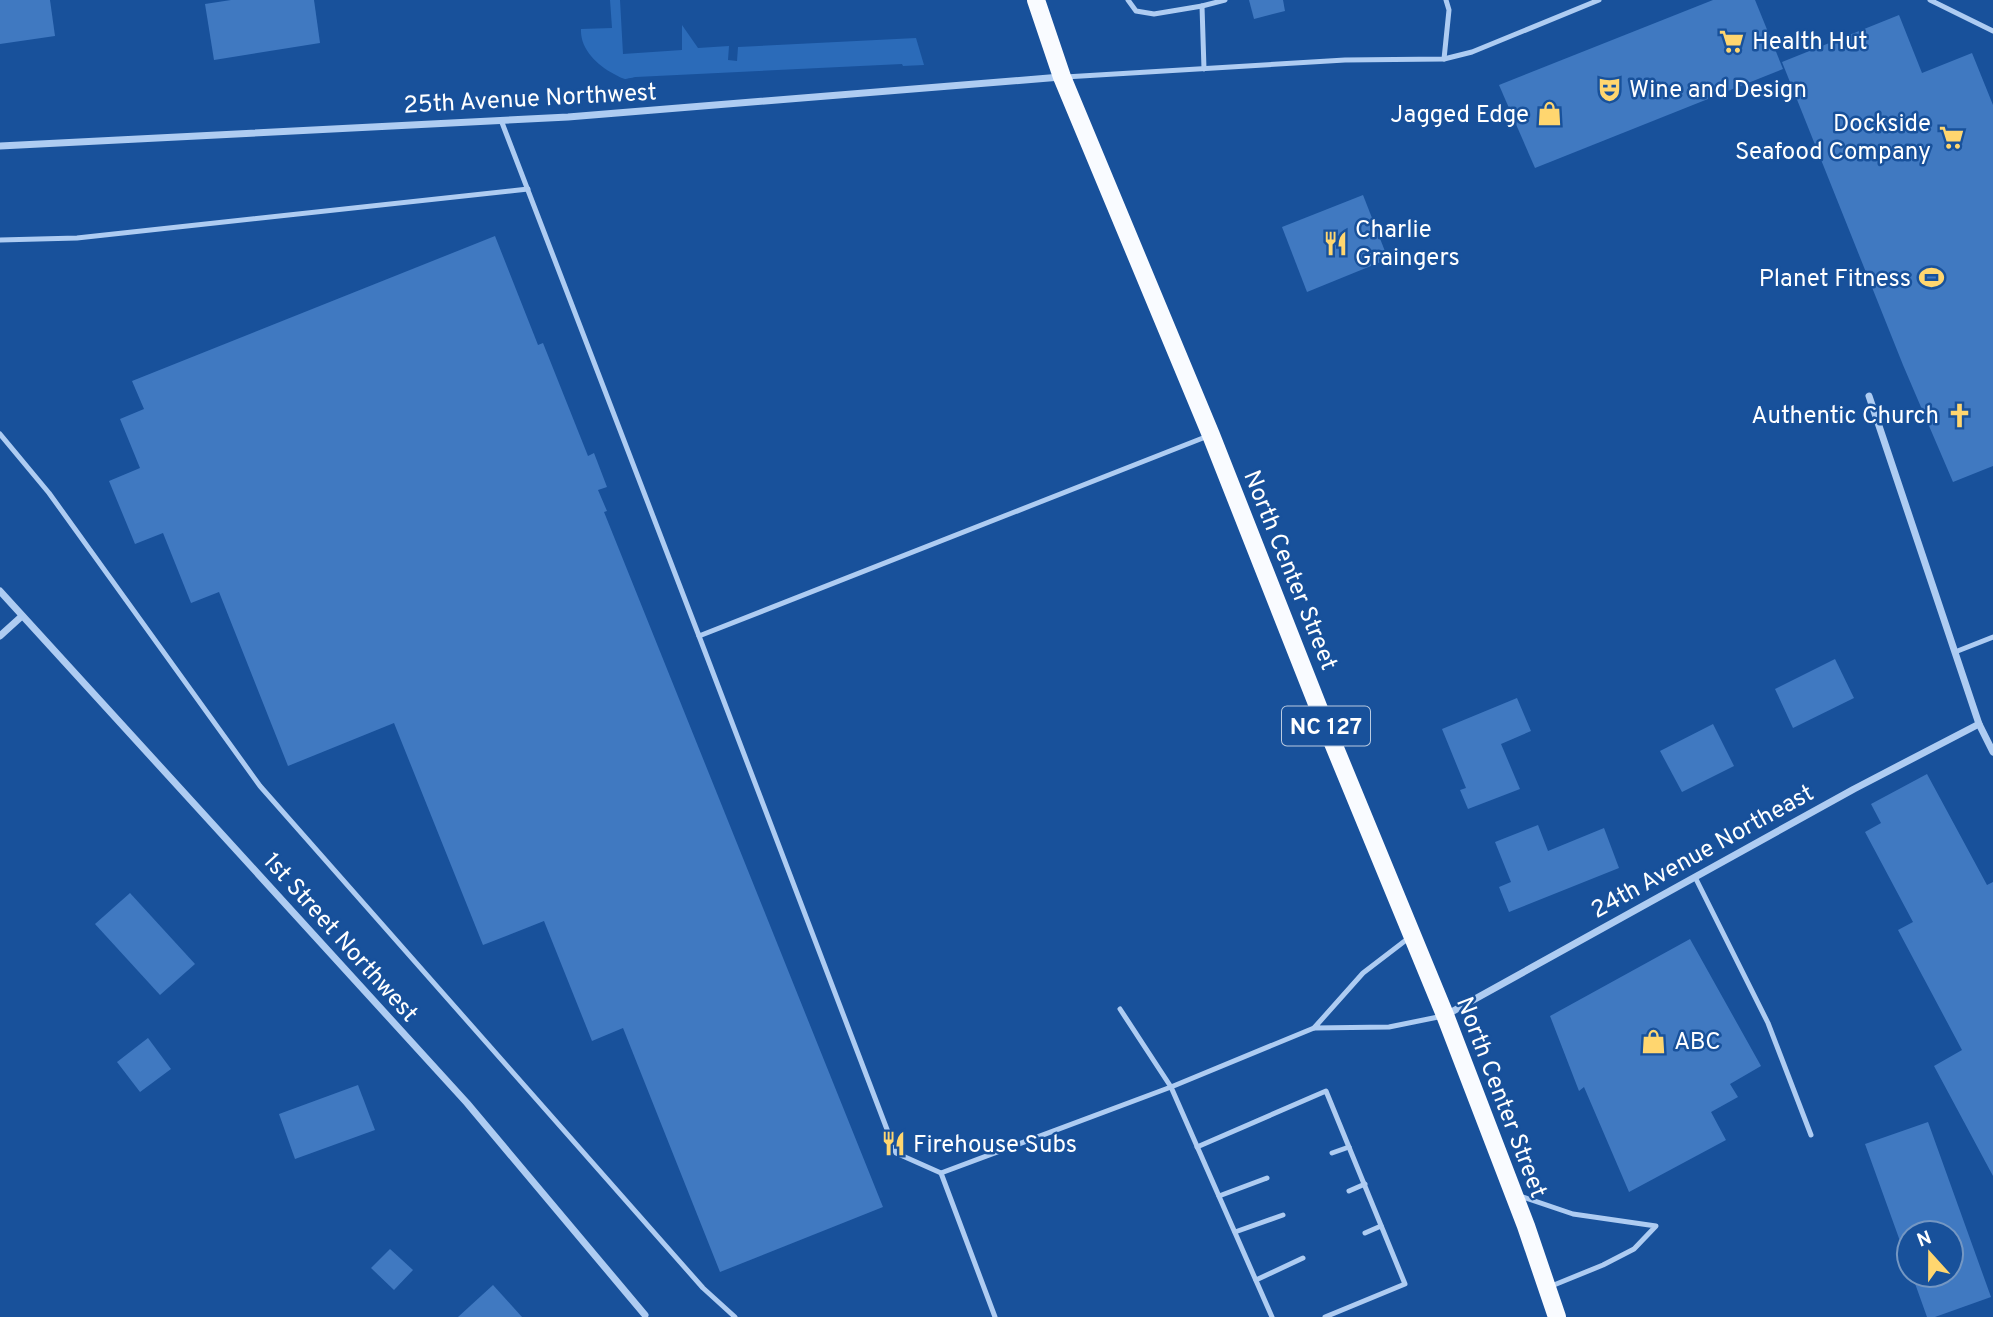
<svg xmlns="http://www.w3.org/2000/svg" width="1993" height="1317" font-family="Overpass,sans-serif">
	<rect width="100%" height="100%" fill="#18519b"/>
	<path fill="#2b6bb9" d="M610 0H620L623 54 682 50V25L698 48 729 46 728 60 737 61 738 47 916 38 924 65 903 66 902 64 636 77C635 77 626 79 625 79 623 79 616 75 614 74 597 65 580 49 581 29L612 28Z"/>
	<g fill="#4079c1">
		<polygon points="0,0 50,0 55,36 0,44"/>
		<polygon points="231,0 314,0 320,43 214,60 205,4"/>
		<polygon points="1249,0 1283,0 1285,11 1254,19"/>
		<polygon points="1713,0 1755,0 1783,69 1535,168 1499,85"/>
		<polygon points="1899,15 1922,73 1972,53 1993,105 1993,466 1953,482 1903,365 1782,62"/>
		<polygon points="1363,195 1388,259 1307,292 1282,227"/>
		<polygon points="495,236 538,345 543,343 588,456 594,453 607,487 598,490 607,511 604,512 883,1207 720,1272 623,1028 592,1041 544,921 483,945 394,723 288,766 219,592 191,603 163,533 135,544 109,481 140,468 120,419 144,409 132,381"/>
		<polygon points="1835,659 1854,698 1793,728 1775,689"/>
		<polygon points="1517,698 1531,731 1501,744 1520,789 1468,809 1460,790 1466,788 1442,729"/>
		<polygon points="1713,724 1734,766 1682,792 1660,751"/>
		<polygon points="1927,774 1987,885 1993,882 1993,1176 1934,1066 1962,1050 1898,930 1913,922 1865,832 1881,823 1871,804"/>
		<polygon points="1538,825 1548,851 1604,828 1619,868 1509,912 1499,887 1511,882 1495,842"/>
		<polygon points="130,893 195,964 160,995 95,924"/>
		<polygon points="1690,939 1761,1066 1730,1084 1738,1097 1711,1112 1726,1140 1629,1192 1584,1087 1579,1091 1550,1016"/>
		<polygon points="148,1038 171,1069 140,1092 117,1062"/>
		<polygon points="358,1085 375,1130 295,1159 279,1114"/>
		<polygon points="1928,1122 1991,1297 1935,1317 1927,1317 1912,1275 1951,1275 1951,1233 1909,1233 1909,1266 1865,1144"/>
		<polygon points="390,1249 413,1270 394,1290 371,1268"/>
		<polygon points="493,1285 522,1317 458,1317"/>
	</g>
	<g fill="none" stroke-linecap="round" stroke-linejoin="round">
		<g stroke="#aeccf2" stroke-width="5">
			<polyline points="1128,0 1136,11 1154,14 1202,6 1204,69"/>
			<polyline points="1930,0 1993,31"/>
			<polyline points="1202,6 1225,0"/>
			<polyline points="1444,59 1449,10 1446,0"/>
			<polyline points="1065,77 1345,60 1444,59 1472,52 1599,0"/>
			<polyline points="501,120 699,636 1208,436"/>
			<polyline points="0,240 77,238 528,189"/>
			<polyline points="0,434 49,493 260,786 703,1288 735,1317"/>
			<polyline points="699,636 896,1153 941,1173"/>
			<polyline points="1955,652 1993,637"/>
			<polyline points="1695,877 1768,1023 1811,1135"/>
			<polyline points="1410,937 1363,973 1314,1028 1389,1027 1443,1016"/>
			<polyline points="1197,1147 1326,1091 1405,1284 1325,1317"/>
			<polyline points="1332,1153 1349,1147"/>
			<polyline points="1349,1191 1365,1184"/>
			<polyline points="1219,1196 1267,1178"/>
			<polyline points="1520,1196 1573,1214 1656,1226 1634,1249 1603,1265 1549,1287"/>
			<polyline points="1235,1232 1283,1215"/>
			<polyline points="1365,1233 1381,1226"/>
			<polyline points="1256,1280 1303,1258"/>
			<polyline points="995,1317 941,1173 1171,1087 1120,1009"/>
			<polyline points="1272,1317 1171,1087 1314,1028"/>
		</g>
		<g stroke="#aeccf2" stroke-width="7">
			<polyline points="0,146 568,117 1061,77"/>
			<polyline points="1869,396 1979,724 1993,752"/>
			<polyline points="0,591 467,1103 645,1315"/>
			<polyline points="0,636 22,616"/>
			<polyline points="1446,1015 1854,789 1979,724"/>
		</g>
		<polyline stroke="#f9fbff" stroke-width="18" points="1036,0 1062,77 1211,435 1321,714 1445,1015 1526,1226 1557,1317"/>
	</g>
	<defs>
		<symbol id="supermarket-bare" viewBox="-9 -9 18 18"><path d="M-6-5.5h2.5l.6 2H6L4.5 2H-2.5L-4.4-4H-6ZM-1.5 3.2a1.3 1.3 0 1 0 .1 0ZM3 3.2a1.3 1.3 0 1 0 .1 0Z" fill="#ffd66f" stroke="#18519b" stroke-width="2.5" paint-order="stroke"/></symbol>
		<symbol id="theatre-bare" viewBox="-9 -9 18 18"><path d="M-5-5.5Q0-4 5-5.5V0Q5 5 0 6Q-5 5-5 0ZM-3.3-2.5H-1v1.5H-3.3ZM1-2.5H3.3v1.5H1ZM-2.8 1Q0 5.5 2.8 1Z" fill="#ffd66f" stroke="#18519b" stroke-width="2.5" paint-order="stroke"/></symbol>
		<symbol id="shop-bare" viewBox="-9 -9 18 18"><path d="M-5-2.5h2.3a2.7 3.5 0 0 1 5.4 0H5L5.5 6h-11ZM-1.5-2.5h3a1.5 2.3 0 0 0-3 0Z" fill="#ffd66f" stroke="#18519b" stroke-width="2.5" paint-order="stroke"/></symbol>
		<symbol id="restaurant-bare" viewBox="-9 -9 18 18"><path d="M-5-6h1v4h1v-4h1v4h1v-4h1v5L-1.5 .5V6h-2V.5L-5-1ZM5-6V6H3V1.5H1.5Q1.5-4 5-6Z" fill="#ffd66f" stroke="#18519b" stroke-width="2.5" paint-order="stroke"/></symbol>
		<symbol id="stadium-bare" viewBox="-9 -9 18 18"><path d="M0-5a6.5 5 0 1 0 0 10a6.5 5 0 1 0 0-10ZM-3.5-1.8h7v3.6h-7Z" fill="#ffd66f" stroke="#18519b" stroke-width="2.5" paint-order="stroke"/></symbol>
		<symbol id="church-bare" viewBox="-9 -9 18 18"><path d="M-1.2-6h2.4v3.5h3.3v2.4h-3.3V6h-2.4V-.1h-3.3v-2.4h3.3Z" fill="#ffd66f" stroke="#18519b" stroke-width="2.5" paint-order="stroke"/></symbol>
	</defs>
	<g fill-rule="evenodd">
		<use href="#supermarket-bare" x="1714" y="24" width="35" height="35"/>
		<use href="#theatre-bare" x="1592" y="72" width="35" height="35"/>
		<use href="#shop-bare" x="1532" y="96" width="35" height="35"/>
		<use href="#supermarket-bare" x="1934" y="120" width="35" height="35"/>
		<use href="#restaurant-bare" x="1318" y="226" width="35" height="35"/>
		<use href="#stadium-bare" x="1914" y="260" width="35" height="35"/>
		<use href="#church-bare" x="1942" y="398" width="35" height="35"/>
		<use href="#shop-bare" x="1636" y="1024" width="35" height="35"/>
		<use href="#restaurant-bare" x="876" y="1126" width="35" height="35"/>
	</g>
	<g text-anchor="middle" stroke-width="5" stroke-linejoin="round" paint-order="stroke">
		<rect fill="#18519b" stroke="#bacbe1" stroke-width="2" x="1282" y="706.5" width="88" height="39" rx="5"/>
		<g font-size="23" font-weight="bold" fill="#fff">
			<text x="1326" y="734">NC 127</text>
		</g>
		<g font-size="24" fill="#fff" stroke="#18519b" text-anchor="start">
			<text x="1752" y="49">Health Hut</text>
			<text x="1629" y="97">Wine and Design</text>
			<text x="1529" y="122" text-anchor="end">Jagged Edge</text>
			<text x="1931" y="131" text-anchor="end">Dockside<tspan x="1931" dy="28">Seafood Company</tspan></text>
			<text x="1355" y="237">Charlie<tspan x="1355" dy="28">Graingers</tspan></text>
			<text x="1911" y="286" text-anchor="end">Planet Fitness</text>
			<text x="1939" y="423" text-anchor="end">Authentic Church</text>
			<text x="1674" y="1049">ABC</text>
			<text x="913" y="1152">Firehouse Subs</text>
		</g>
		<g font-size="24" fill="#fff" stroke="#18519b">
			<text transform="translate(530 98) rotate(-3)" y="8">25th Avenue Northwest</text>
			<text transform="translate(1291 570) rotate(68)" y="8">North Center Street</text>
			<text transform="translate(1702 851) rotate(-29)" y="8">24th Avenue Northeast</text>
			<text transform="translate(341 937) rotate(48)" y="8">1st Street Northwest</text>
			<text transform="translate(1502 1097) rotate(69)" y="8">North Center Street</text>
		</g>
	</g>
	<g transform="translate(1930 1254) rotate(339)"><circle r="33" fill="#18519b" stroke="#7497c3" stroke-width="2"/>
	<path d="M0-5L12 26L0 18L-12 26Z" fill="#ffd66f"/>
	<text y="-10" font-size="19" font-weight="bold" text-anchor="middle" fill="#ffffff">N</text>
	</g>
</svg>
